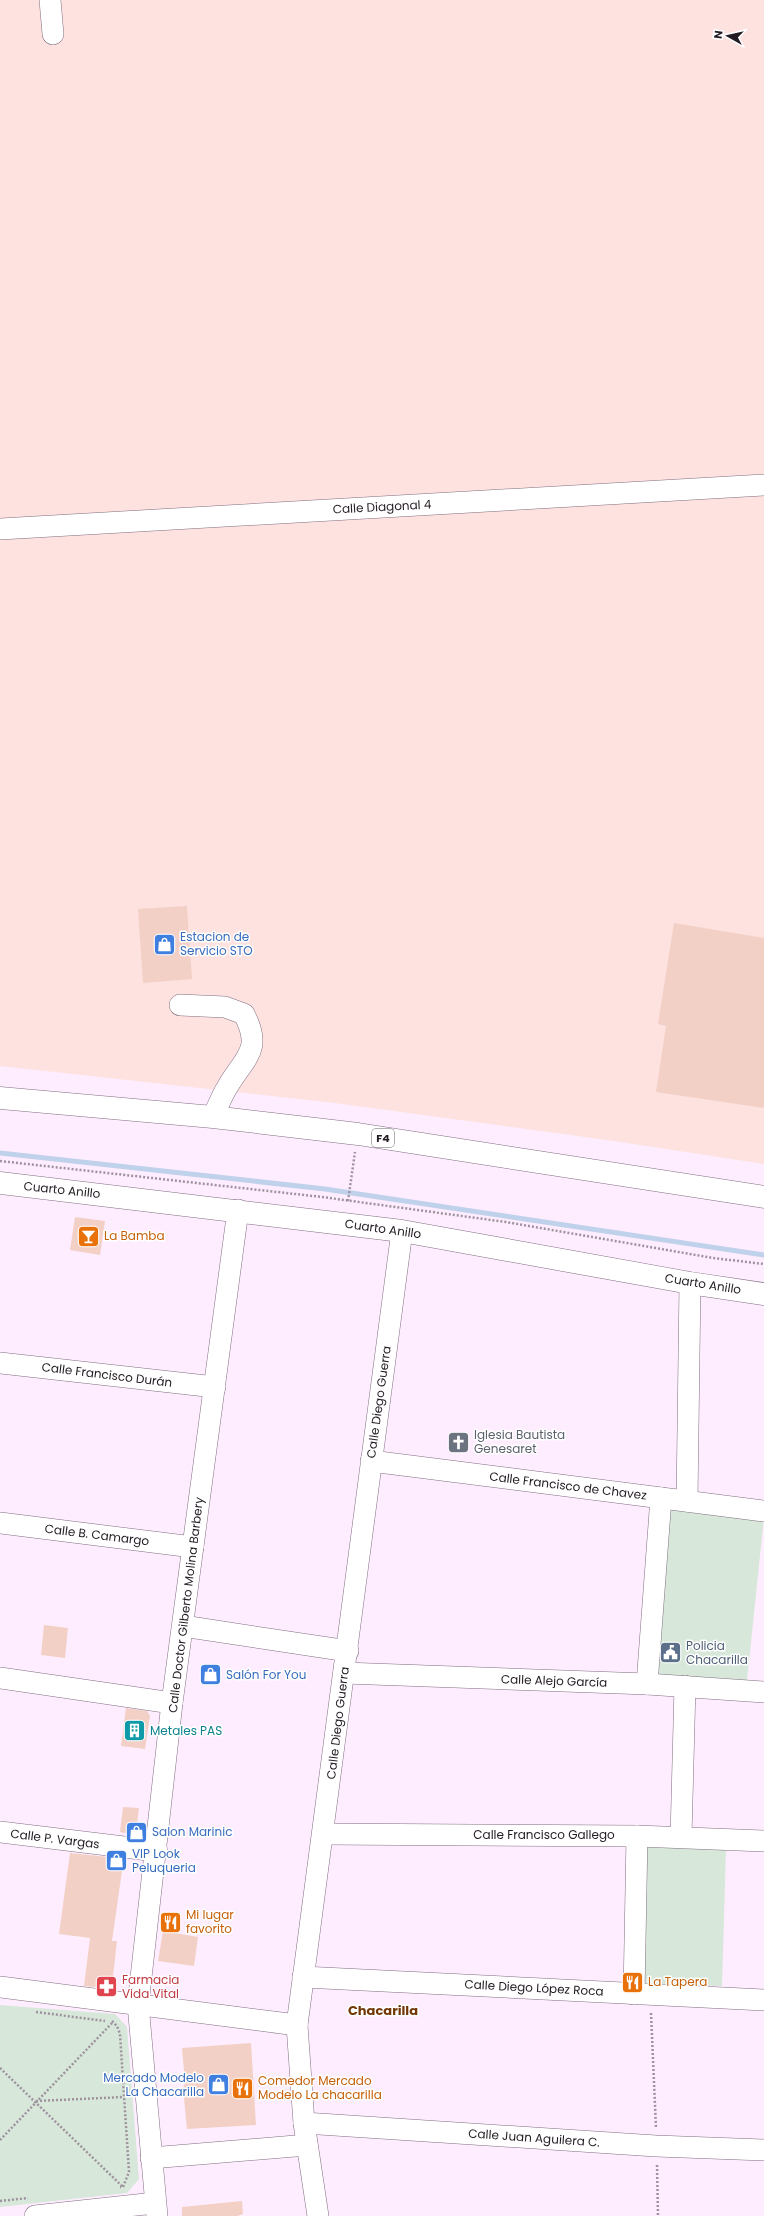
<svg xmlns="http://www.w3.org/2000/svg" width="764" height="2216" font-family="Poppins,sans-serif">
	<rect width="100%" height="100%" fill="#feedfe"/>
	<polygon fill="#fde2df" points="0,0 764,0 764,1164 614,1141 335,1103 0,1066"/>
	<g fill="#d7e8da">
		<polygon points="666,1506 764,1517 747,1681 653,1677"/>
		<polygon points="645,1847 726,1849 722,1986 640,1983"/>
		<polygon points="0,2005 115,2014 127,2027 139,2179 127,2193 0,2207"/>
	</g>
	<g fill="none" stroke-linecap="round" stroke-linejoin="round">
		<polyline stroke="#c0d1ec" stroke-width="5" points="0,1153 325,1189 764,1255"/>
	</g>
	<g fill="#f3d0c6">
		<polygon points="187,906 192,979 143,983 138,909"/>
		<polygon points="674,923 764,938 764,1108 656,1092 666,1026 658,1024"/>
		<polygon points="75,1217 105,1221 100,1255 70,1250"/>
		<polygon points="44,1625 68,1628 65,1658 41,1655"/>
		<polygon points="204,1666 219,1668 217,1683 202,1681"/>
		<polygon points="126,1708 147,1711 150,1716 145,1749 121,1746"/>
		<polygon points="123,1807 139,1808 137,1824 141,1832 133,1835 120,1832"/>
		<polygon points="70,1853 118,1858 123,1864 112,1941 117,1941 112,1985 106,1988 84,1986 90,1938 59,1934"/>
		<polygon points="163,1931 198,1937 194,1966 158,1961"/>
		<polygon points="251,2043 256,2125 187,2129 183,2088 185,2083 182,2048"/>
		<polygon points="242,2201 243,2214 237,2216 182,2216 182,2207"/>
	</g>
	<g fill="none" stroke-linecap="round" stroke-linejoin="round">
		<defs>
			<g id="minor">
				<polyline points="50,0 53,34"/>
				<polyline points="0,529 764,485"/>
				<path d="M180 1005 225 1007 244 1014C263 1050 245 1057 228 1086 222 1095 218 1106 213 1117"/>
				<polyline points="0,1363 215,1387"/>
				<polyline points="371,1461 764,1511"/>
				<polyline points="687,1501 690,1283"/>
				<polyline points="0,1523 193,1547"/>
				<polyline points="183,1626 348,1651"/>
				<polyline points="344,1673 647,1684 764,1692"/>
				<polyline points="0,1678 172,1703"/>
				<polyline points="647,1684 661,1498"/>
				<polyline points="0,1832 157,1851"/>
				<polyline points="324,1834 637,1836 764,1841"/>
				<polyline points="681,1837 685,1686"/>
				<polyline points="303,1977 764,2000"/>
				<polyline points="0,1987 297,2025"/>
				<polyline points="634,1994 637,1836"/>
				<polyline points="304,2123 656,2146 764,2150"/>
				<polyline points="151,2158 307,2145"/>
				<polyline points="35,2216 155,2203"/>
				<polyline points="157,2216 138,2004 172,1703 238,1210"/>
				<polyline points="318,2216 304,2123 297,2025 402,1231"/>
			</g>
			<g id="highway">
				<polyline points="0,1098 213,1117 358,1134 764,1197"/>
				<polyline points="0,1183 402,1231 690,1283 764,1294"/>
			</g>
		</defs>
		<use href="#minor" stroke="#816e81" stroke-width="22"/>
		<use href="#highway" stroke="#816e81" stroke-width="23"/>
		<g stroke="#9e929e" stroke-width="2.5" stroke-dasharray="2 2" stroke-linecap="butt">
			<polyline points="0,1161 322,1197 506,1222 713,1258 764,1264"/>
			<polyline points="348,1201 355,1152"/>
			<polyline points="36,2012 105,2021"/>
			<polyline points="651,2013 656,2128"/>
			<polyline points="112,2021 117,2026 120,2034 129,2172 123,2187 120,2187"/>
			<polyline points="0,2068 123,2187"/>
			<polyline points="36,2101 124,2097"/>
			<polyline points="0,2140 113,2022"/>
			<polyline points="657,2165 658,2216"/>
			<polyline points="0,2201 28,2198"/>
		</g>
		<use href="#minor" stroke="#fff" stroke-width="21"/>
		<use href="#highway" stroke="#fff" stroke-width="22"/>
	</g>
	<defs>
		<symbol id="shop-square" viewBox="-11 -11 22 22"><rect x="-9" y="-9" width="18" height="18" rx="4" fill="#3f7fe0" stroke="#fff"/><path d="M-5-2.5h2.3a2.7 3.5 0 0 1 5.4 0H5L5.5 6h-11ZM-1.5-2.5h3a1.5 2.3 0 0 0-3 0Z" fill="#fff"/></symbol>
		<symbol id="bar-square" viewBox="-11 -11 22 22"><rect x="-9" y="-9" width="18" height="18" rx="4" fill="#e8710a" stroke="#fff"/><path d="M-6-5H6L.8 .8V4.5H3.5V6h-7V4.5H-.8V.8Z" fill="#fff"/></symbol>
		<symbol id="church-square" viewBox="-11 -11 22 22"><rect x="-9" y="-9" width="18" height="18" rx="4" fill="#6b7280" stroke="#fff"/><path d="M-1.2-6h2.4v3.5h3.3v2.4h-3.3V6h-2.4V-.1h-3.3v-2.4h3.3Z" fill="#fff"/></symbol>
		<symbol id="civic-square" viewBox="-11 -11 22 22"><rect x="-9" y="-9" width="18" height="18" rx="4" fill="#5c6f8a" stroke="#fff"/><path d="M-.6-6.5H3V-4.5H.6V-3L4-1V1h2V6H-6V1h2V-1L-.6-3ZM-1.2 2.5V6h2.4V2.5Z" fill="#fff"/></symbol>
		<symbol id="building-square" viewBox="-11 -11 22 22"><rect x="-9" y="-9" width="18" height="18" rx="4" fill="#0f9aa8" stroke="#fff"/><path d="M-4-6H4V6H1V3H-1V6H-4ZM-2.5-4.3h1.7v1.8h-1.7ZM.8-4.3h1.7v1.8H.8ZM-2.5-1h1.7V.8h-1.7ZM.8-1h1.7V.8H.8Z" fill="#fff"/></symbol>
		<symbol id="restaurant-square" viewBox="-11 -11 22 22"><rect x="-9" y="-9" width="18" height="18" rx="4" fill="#e8710a" stroke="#fff"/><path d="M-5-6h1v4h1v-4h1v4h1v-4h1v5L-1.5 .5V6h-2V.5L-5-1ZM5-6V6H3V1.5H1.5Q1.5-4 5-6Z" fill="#fff"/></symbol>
		<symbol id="pharmacy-square" viewBox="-11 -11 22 22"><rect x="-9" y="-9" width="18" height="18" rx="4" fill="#e0444e" stroke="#fff"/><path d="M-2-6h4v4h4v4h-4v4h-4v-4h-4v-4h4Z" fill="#fff"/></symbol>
	</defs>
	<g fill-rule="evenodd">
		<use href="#shop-square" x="152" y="932" width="25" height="25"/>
		<use href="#bar-square" x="76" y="1224" width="25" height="25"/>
		<use href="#church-square" x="446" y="1430" width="25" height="25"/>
		<use href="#civic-square" x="658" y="1640" width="25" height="25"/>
		<use href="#shop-square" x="198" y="1662" width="25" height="25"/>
		<use href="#building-square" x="122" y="1718" width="25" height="25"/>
		<use href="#shop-square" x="124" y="1820" width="25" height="25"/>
		<use href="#shop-square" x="104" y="1848" width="25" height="25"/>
		<use href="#restaurant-square" x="158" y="1910" width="25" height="25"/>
		<use href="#restaurant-square" x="620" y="1970" width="25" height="25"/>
		<use href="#pharmacy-square" x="94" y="1974" width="25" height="25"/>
		<use href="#shop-square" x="206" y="2072" width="25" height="25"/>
		<use href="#restaurant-square" x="230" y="2076" width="25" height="25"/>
	</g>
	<g text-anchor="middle" stroke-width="3" stroke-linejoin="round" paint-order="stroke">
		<rect fill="#fff" stroke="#645f64" stroke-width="1" x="372" y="1129" width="22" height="18" rx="3"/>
		<g font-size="11" font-weight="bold" fill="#221b22">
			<text x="383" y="1142">F4</text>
		</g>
		<g font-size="12" fill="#221b22" stroke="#fff">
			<text transform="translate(382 507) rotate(-3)" y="4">Calle Diagonal 4</text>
			<text transform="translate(62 1190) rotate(6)" y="4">Cuarto Anillo</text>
			<text transform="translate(383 1229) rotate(8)" y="4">Cuarto Anillo</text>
			<text transform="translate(703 1284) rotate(9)" y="4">Cuarto Anillo</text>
			<text transform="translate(107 1375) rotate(7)" y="4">Calle Francisco Durán</text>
			<text transform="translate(379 1402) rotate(-82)" y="4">Calle Diego Guerra</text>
			<text transform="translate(568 1486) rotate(7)" y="4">Calle Francisco de Chavez</text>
			<text transform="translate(97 1535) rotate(7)" y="4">Calle B. Camargo</text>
			<text transform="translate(186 1605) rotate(-83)" y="4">Calle Doctor Gilberto Molina Barbery</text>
			<text transform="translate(554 1681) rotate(2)" y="4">Calle Alejo García</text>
			<text transform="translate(338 1723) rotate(-83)" y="4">Calle Diego Guerra</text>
			<text x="544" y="1839">Calle Francisco Gallego</text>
			<text transform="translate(55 1839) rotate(7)" y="4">Calle P. Vargas</text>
			<text transform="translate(534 1988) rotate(3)" y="4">Calle Diego López Roca</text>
			<text transform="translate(534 2138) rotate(4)" y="4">Calle Juan Aguilera C.</text>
		</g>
		<g font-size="12" fill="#366cbe" stroke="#fff" text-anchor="start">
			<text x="180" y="941">Estacion de<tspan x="180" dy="14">Servicio STO</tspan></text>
			<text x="226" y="1679">Salón For You</text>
			<text x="152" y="1836">Salon Marinic</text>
			<text x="132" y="1858">VIP Look<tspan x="132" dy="14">Peluqueria</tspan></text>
			<text x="204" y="2082" text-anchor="end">Mercado Modelo<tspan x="204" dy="14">La Chacarilla</tspan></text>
		</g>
		<g font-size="12" fill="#c56008" stroke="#fff" text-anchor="start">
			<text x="104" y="1240">La Bamba</text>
			<text x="186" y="1919">Mi lugar<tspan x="186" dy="14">favorito</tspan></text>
			<text x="648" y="1986">La Tapera</text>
			<text x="258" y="2085">Comedor Mercado<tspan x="258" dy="14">Modelo La chacarilla</tspan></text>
		</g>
		<g font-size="12" fill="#5b616d" stroke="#fff" text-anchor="start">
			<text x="474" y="1439">Iglesia Bautista<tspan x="474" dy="14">Genesaret</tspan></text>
		</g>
		<g font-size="12" fill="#4e5e75" stroke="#fff" text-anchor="start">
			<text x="686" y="1650">Policia<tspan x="686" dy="14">Chacarilla</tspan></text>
		</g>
		<g font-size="12" fill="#0d838f" stroke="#fff" text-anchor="start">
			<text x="150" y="1735">Metales PAS</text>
		</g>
		<g font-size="12" fill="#be3a42" stroke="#fff" text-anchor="start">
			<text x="122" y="1984">Farmacia<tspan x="122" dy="14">Vida Vital</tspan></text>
		</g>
		<g font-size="13" font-weight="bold" fill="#723706" stroke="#fff">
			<text x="383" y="2015">Chacarilla</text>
		</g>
	</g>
	<g transform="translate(728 36) rotate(278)" stroke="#ffffff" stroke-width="3" paint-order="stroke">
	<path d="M0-3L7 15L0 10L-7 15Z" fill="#221b22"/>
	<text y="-6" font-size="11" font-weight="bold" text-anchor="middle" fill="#221b22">N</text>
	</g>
</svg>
